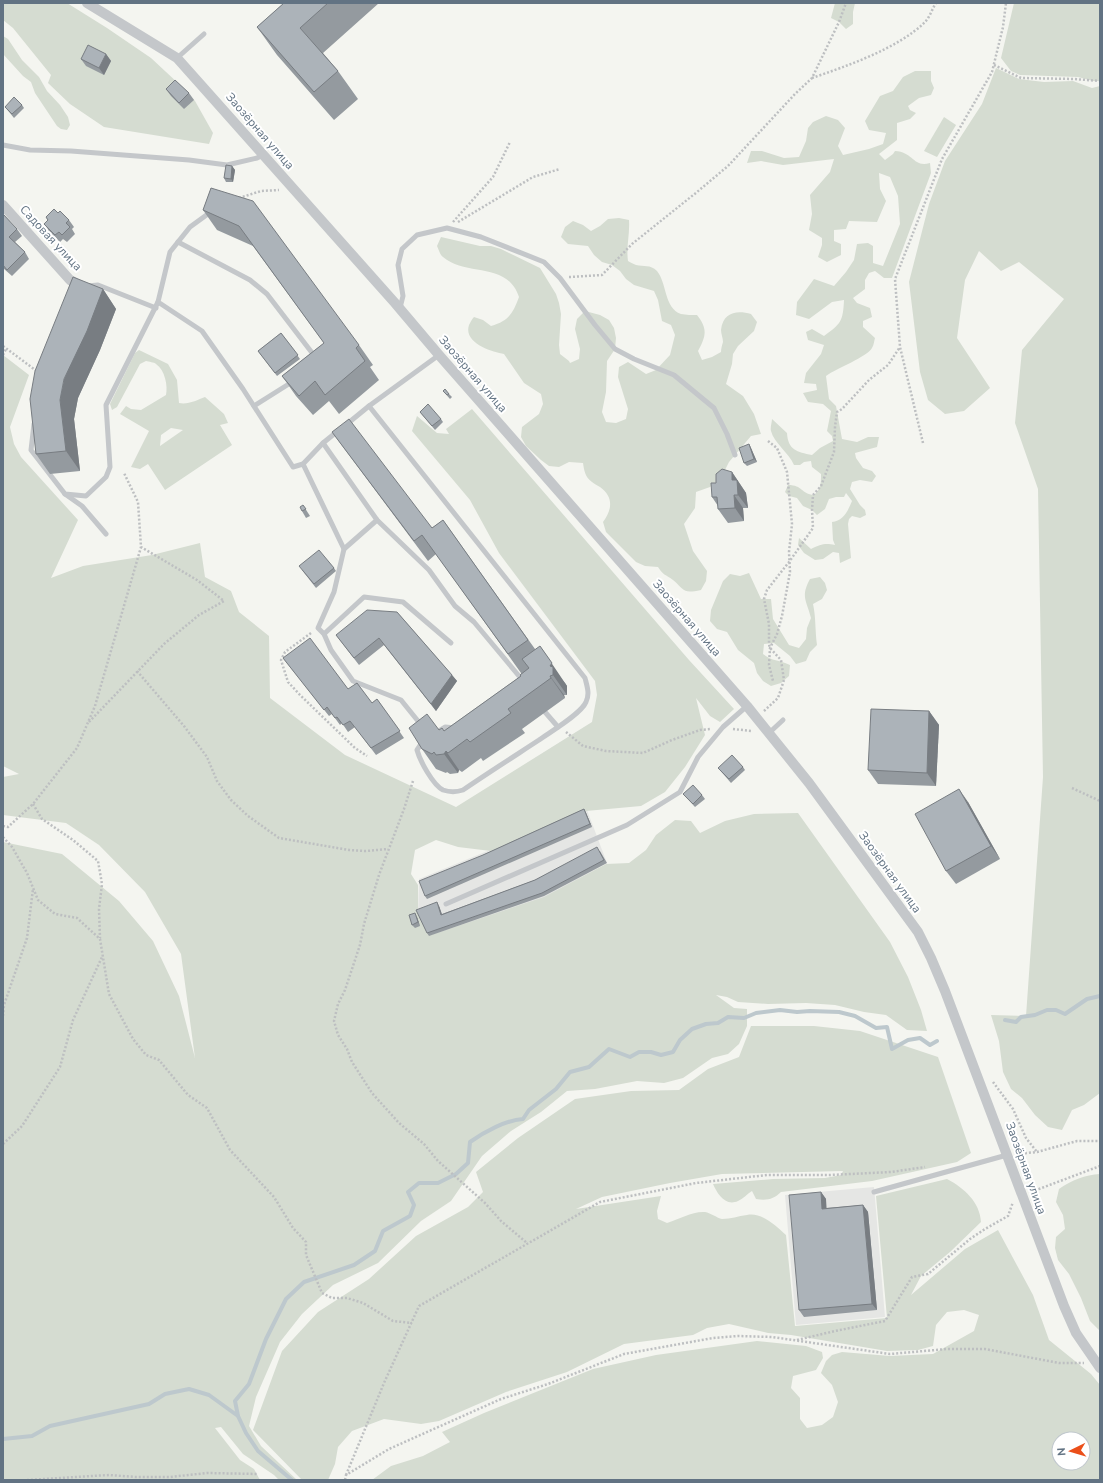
<svg xmlns="http://www.w3.org/2000/svg" width="1103" height="1483" font-family="'Nunito Sans',sans-serif">
	<rect width="100%" height="100%" fill="#f4f5f0"/>
	<g fill="#e5e6e4">
		<polygon points="587,810 607,863 543,899 429,937 418,913 419,879"/>
		<polygon points="874,1187 885,1317 796,1325 785,1195"/>
	</g>
	<g fill="#d5dcd1" fill-rule="evenodd">
		<polygon points="3,3 67,3 107,28 151,58 180,85 195,101 213,133 209,144 104,127 70,104 48,83 51,75 13,28 3,20"/>
		<polygon points="835,3 855,3 853,12 853,24 846,29 839,22 831,18"/>
		<polygon points="1014,3 1100,3 1100,81 1093,81 1078,77 1020,75 1011,71 1001,58"/>
		<polygon points="3,36 8,39 22,60 39,77 47,91 60,105 68,117 70,125 67,130 61,129 57,126 35,93 31,82 23,76 3,54"/>
		<polygon points="996,68 1019,79 1044,82 1073,81 1092,88 1100,86 1100,1093 1084,1105 1072,1110 1062,1130 1048,1127 1035,1115 1022,1098 1011,1089 1003,1072 999,1041 991,1015 1026,1016 1043,777 1038,489 1015,423 1022,350 1064,299 1019,262 1001,271 979,251 965,280 957,338 990,388 964,411 945,414 928,400 920,372 909,282 929,204 945,161 982,104"/>
		<path d="M915 71H931V81L934 88 931 95 919 98 908 106 910 110 916 113 910 119 897 123V140L879 154 885 160 893 154 895 151C914 152 913 168 930 163L931 173 892 278H884L875 271 869 273 865 280V289L853 298 857 303 870 308 872 317 863 321V327L875 338C874 341 874 345 872 348 867 357 837 368 826 376L829 399 836 406 842 439 857 442 868 437H879L877 447 855 453 856 458 863 468 872 471 876 476 872 482 860 480 852 482 850 489 860 505 865 510 866 515 860 518 852 516 849 519 848 524 851 558 840 563 839 553 833 552 823 559 815 560 804 553 798 545 799 538 811 549C821 544 825 543 835 545L833 540 832 522C843 521 848 511 852 501L846 493 844 497H836L829 499 825 509 817 515 812 510 803 506 797 498 789 496 785 492 788 485C803 485 801 494 814 495 821 489 821 484 821 474L812 467 811 461 804 462 800 465H794C789 453 774 443 771 431 770 428 772 422 772 419L787 433C788 450 797 452 812 455L820 448 833 441 832 436 827 431 831 411 823 404 808 402 803 393 817 390 816 384 804 383 806 373 821 354 824 345 808 340 806 332 812 329 824 336C841 324 843 321 844 300L832 302 809 319 796 315 797 302 814 279 834 286 846 272 854 260 857 244 868 243 873 246V263L883 266 900 224 898 196 890 177 879 173 880 189 886 201 877 222 849 221 846 229 834 230V241L841 244V255L827 262 818 257 822 245V238L809 230 812 214 810 195 830 172 834 159 783 165 761 161 747 163 751 151H762L784 158 799 157 806 141 808 128 813 122 826 116 838 120 845 128 838 146 843 155 869 149 883 144 886 133 869 130 865 121 880 96 893 91 903 77Z"/>
		<polygon points="944,117 956,125 937,157 924,151"/>
		<path d="M619 218 629 220C630 234 626 247 628 261 630 262 633 264 636 265 644 267 650 264 657 271 667 283 664 308 681 314 686 315 692 315 697 315 708 329 706 336 698 351L702 360 712 357 721 352C721 349 722 345 723 342 723 338 721 334 721 330 723 312 737 310 751 314L757 322 754 331 738 346 733 354 732 364 726 384 743 396 754 414 761 434 751 436 729 462 721 478 710 487 696 492 695 508 684 524 693 551 707 571 706 581 701 590C682 594 685 590 673 580 665 574 664 576 658 567L645 566 636 562 606 532 603 522C612 510 614 497 600 487 597 485 594 484 592 482 585 477 584 470 583 463L569 462 559 467 549 466 541 460 526 446 521 437 522 427 539 414 543 404 541 394 524 383 504 354C492 352 463 343 469 325 470 323 472 319 474 317L483 320 491 326C509 321 513 313 519 297 507 261 466 277 443 257 440 255 439 250 437 246L441 237 480 246H491L501 249 540 268 556 294 559 303 561 314 559 345 560 354 569 361 570 363 579 359 580 349 575 329 577 319 585 311 600 315 609 320 614 328 616 338 615 349 607 361 606 392 602 412 606 422 616 423 626 419 628 409 618 377 619 367 628 362 646 374 656 370 670 355 675 335 671 325 662 321 658 300 654 291 634 285 626 279 620 271 612 265 602 262 594 255 588 246 568 244 561 237 565 227 573 221 583 225 591 231 600 226 608 219Z"/>
		<path d="M139 350 168 364 177 380 179 403C188 405 197 400 205 397L224 414 228 423 220 425 232 445 165 490 148 464 140 469 131 467 149 431 120 414 126 406 131 409 141 410 166 395C168 386 165 370 156 364 154 362 149 362 146 361L140 364 117 407 112 410 110 404 135 353ZM171 428 183 430 160 446 161 435Z"/>
		<polygon points="3,355 29,375 10,427 14,444 21,457 78,520 51,578 83,566 152,555 200,543 205,577 231,591 239,612 269,636 270,698 345,755 456,807 592,722 597,695 595,681 499,553 470,500 412,431 417,416 437,433 449,434 446,429 472,409 689,660 734,709 720,722 710,716 696,698 705,735 685,767 665,792 641,806 586,811 491,851 458,847 436,840 415,850 411,874 418,885 418,915 431,935 544,897 606,864 629,863 646,850 656,835 675,820 691,821 700,833 725,821 754,814 798,813 890,942 908,977 921,1010 927,1031 907,1030 886,1015 864,1012 835,1005 806,1003 768,1004 738,1002 727,997 716,995 734,1008 747,1009 747,1026 739,1044 728,1054 712,1058 683,1078 664,1083 637,1081 595,1089 567,1091 541,1112 511,1131 482,1156 451,1201 421,1221 378,1263 333,1285 302,1314 280,1342 256,1397 249,1426 261,1446 297,1480 279,1480 274,1475 243,1454 221,1427 215,1428 240,1460 254,1469 260,1480 3,1480 3,842 62,854 119,901 153,941 179,996 195,1058 181,954 145,892 99,845 66,823 3,815 3,777 19,774 3,766"/>
		<path d="M749 573 761 599H771L773 619 789 645 799 648 806 639 807 628 811 618C807 601 800 597 810 579L820 577 825 583 827 590 822 599 813 604C816 617 815 631 817 645L810 652 806 661 796 664 790 656 774 643 764 644 763 654C773 662 778 659 790 665L789 676 781 683 771 686 763 681 757 673 754 663 738 650 727 632 717 629 710 621 711 610 723 581 730 574 740 576Z"/>
		<path d="M751 1026H814L860 1031 938 1057 971 1153 957 1162 872 1181 781 1192C774 1199 767 1201 756 1199L752 1191C747 1194 743 1199 738 1201 725 1207 717 1193 713 1184L773 1179 825 1178 841 1175 843 1171 722 1174 670 1183 602 1197 576 1209 661 1196 657 1211 658 1219 667 1223C679 1219 693 1211 705 1212 711 1213 717 1218 722 1219 731 1219 738 1216 747 1215 762 1212 776 1226 786 1235L795 1326 887 1318 876 1196 947 1179C964 1188 980 1202 981 1222L950 1252 921 1276 911 1295 965 1249 998 1230 1033 1295 1049 1340 1091 1374 1100 1385V1480H372L391 1466 423 1456 450 1442 442 1432 484 1413 593 1369 656 1355 757 1341 806 1346 822 1352 823 1358 816 1370 793 1376 791 1388 800 1398V1419L807 1428 822 1425 833 1417 838 1402 832 1385 821 1373 826 1361 832 1355 842 1352 890 1356 933 1354 974 1331 979 1315 964 1310 947 1312 936 1325 933 1346 918 1350 887 1351 791 1335 768 1333 729 1324 707 1328 693 1335 624 1344 567 1372 506 1392 439 1421 421 1424 384 1419 352 1431 338 1447 335 1464 328 1480H302L253 1430 282 1351 318 1312 369 1279 416 1236 468 1207 483 1192 476 1172 518 1138 575 1099 631 1091 679 1090 708 1069 739 1057ZM1059 1439H1083V1463H1059Z"/>
		<path d="M1100 1174V1331L1090 1321 1081 1298 1069 1274 1058 1260 1055 1248 1056 1237 1065 1229 1063 1215 1056 1202 1059 1189C1072 1180 1085 1175 1100 1174Z"/>
	</g>
	<g fill="none" stroke-linecap="round" stroke-linejoin="round">
		<g stroke="#bdc8cd" stroke-width="4">
			<polyline points="1005,1020 1016,1022 1021,1017 1035,1015 1047,1010 1056,1010 1065,1014 1087,999 1100,996"/>
			<polyline points="3,1439 32,1436 50,1426 149,1404 165,1394 189,1389 209,1395 238,1416"/>
			<path d="M292 1480 258 1451 246 1433 238 1416 235 1401 249 1384 266 1339 286 1299 304 1282 354 1265 375 1251 383 1231 410 1216 414 1205 408 1192 419 1183H438L456 1174 468 1163 470 1142C484 1132 506 1120 523 1119L529 1110 556 1089 570 1072 589 1067 609 1049 630 1057 639 1052H651L661 1055 673 1052 680 1040 692 1029 706 1024 718 1023 728 1017 744 1018 756 1013 780 1010 797 1012 810 1011 839 1012 855 1016 876 1028 887 1027 892 1049 908 1040 920 1038 930 1045 937 1041"/>
		</g>
		<g stroke="#bdbfc1" stroke-width="2.5" stroke-dasharray="2 2" stroke-linecap="butt">
			<polyline points="994,65 1021,78 1074,79 1100,81"/>
			<path d="M812 78C847 66 899 48 925 22 930 17 932 9 936 3"/>
			<polyline points="239,198 261,191 279,190"/>
			<polyline points="453,222 493,177 510,142"/>
			<polyline points="458,222 533,177 560,169"/>
			<polyline points="569,277 602,275 632,244 697,192 728,166 795,94 812,78 839,22 846,3"/>
			<polyline points="3,346 38,372"/>
			<polyline points="3,355 6,349"/>
			<polyline points="768,441 777,448 787,472 792,524 789,552 790,572 782,616 777,634 770,648 769,665 773,681"/>
			<polyline points="923,443 900,347 895,279 942,159 992,72 1003,27 1006,3"/>
			<polyline points="311,633 285,652 281,660 288,682 300,695 355,748 367,756"/>
			<polyline points="137,671 184,726 207,757 217,781 231,800 248,816 279,838 349,850 366,851 388,849"/>
			<polyline points="764,711 778,698 784,680 781,660 770,648 769,644 769,624 764,599 767,590 789,562 813,528 812,510 813,495 821,486 834,452 835,427 837,412 842,409 869,380 888,365 900,347"/>
			<polyline points="89,722 164,644 199,615 224,601 197,580 141,547"/>
			<polyline points="733,729 752,731"/>
			<polyline points="566,732 583,746 606,751 643,753 672,740 700,730 711,729"/>
			<polyline points="413,781 404,809 379,875 364,924 360,945 345,990 338,1004 334,1021 338,1035 347,1049 352,1062 372,1093 399,1123 424,1144 438,1161 485,1203 501,1221 527,1243"/>
			<polyline points="1072,788 1100,801"/>
			<polyline points="33,804 42,819 73,840 98,861 102,884 99,909 100,938"/>
			<polyline points="3,826 8,827 33,804 77,748 95,706 141,547 138,502 124,473"/>
			<polyline points="3,837 12,847 27,873 38,900 55,914 77,918 100,939 109,994 133,1039 146,1055 159,1060 188,1095 207,1108 230,1150 274,1197 293,1228 306,1242 306,1255 322,1293 332,1298 347,1298 363,1303 393,1321 412,1323"/>
			<polyline points="3,1016 4,1005 27,938 33,889"/>
			<polyline points="993,1082 1013,1109 1026,1138 1037,1152"/>
			<polyline points="3,1144 22,1126 60,1067 73,1020 102,957"/>
			<polyline points="1017,1154 1037,1152 1077,1141 1100,1141"/>
			<polyline points="1031,1192 1100,1166"/>
			<polyline points="797,1340 835,1331 885,1321 912,1277 928,1274 970,1239 985,1229 1008,1216 1013,1202"/>
			<polyline points="346,1475 384,1383 419,1306 600,1202 696,1183 767,1175 830,1175 891,1172 925,1167"/>
			<polyline points="27,1480 109,1475 136,1477 170,1477 207,1473 258,1474"/>
			<polyline points="345,1480 346,1475 389,1449 501,1399 548,1384 624,1354 713,1338 738,1336 772,1337 890,1354 947,1349 985,1349 1059,1363 1084,1363"/>
		</g>
		<g stroke="#c4c7ca" stroke-width="5">
			<polyline points="177,58 204,34"/>
			<polyline points="3,145 30,150 71,151 189,160 227,165 257,158 263,155"/>
			<polyline points="212,211 190,227 170,252 158,302 202,331 243,389 293,467 303,464 323,443 339,430"/>
			<polyline points="178,242 250,280 267,294 316,358"/>
			<polyline points="87,286 98,285 156,308"/>
			<polyline points="400,308 403,296 398,265 402,249 417,235 447,228 481,237 544,262 560,278 595,325 615,349 634,359 674,375 714,408 727,434 735,455"/>
			<polyline points="254,406 292,382"/>
			<path d="M369 406 585 678C587 686 590 694 586 702 581 714 550 732 539 740 513 757 488 773 463 790 457 792 449 792 443 790 433 785 420 761 417 750L421 744 425 741"/>
			<polyline points="34,424 31,450 65,494 86,496 106,477 110,467 106,405 158,302"/>
			<polyline points="347,424 369,406 439,355"/>
			<polyline points="323,443 377,520 429,570 455,606 474,622 524,682"/>
			<polyline points="303,464 344,549"/>
			<polyline points="65,494 82,506 106,534"/>
			<polyline points="377,520 344,549 334,592 318,628 324,634 331,650 353,681 401,700 422,726"/>
			<polyline points="324,634 364,597 403,602 451,643"/>
			<polyline points="545,712 558,727"/>
			<polyline points="437,732 445,727 456,728"/>
			<polyline points="769,733 783,720"/>
			<polyline points="446,904 627,825 680,792 698,757 723,727 747,706"/>
			<polyline points="874,1192 1007,1155"/>
		</g>
		<g stroke="#c4c7ca" stroke-width="10">
			<polyline points="87,3 177,58 395,303 439,355 747,706 809,783 918,932 931,958 945,991 1064,1306 1076,1333 1100,1368"/>
			<polyline points="3,205 70,280 81,286"/>
		</g>
	</g>
	<g fill="#949a9f">
		<polygon points="284,3 379,3 323,53 338,71 358,99 334,120 277,55 257,27"/>
		<polygon points="106,54 111,61 104,75 86,66 81,59"/>
		<polygon points="166,89 189,93 194,100 184,109 171,96"/>
		<polygon points="22,105 24,108 14,118 5,107"/>
		<polygon points="232,166 235,170 233,182 226,182 224,178"/>
		<polygon points="211,188 359,345 373,365 370,367 379,380 339,414 329,401 313,415 296,396 282,376 324,343 253,246 217,230 203,210"/>
		<polygon points="58,213 69,220 74,227 72,229 75,234 67,242 63,239 60,242 49,231 44,224 48,221 46,217"/>
		<polygon points="3,214 17,229 22,236 15,242 25,252 29,259 12,276 3,268"/>
		<polygon points="103,289 116,309 100,350 78,398 74,419 80,471 50,474 36,454"/>
		<polygon points="281,333 300,359 277,376 258,351"/>
		<polygon points="443,391 449,394 452,397 450,399"/>
		<polygon points="420,412 441,419 443,422 435,430"/>
		<polygon points="332,432 432,528 443,520 535,649 565,683 567,686 567,695 564,695 565,698 522,729 525,733 483,761 481,758 462,772 459,770 458,773 450,774 447,772 446,773 436,769 422,749 439,730 444,731 521,676 521,673 436,554 428,561 346,451"/>
		<polygon points="749,444 751,448 757,462 747,466 744,463"/>
		<polygon points="732,472 746,493 748,508 743,508 744,521 728,523 718,509 718,506 712,497 716,483"/>
		<polygon points="303,505 310,516 306,518 302,511"/>
		<polygon points="334,568 336,571 316,588 302,570"/>
		<polygon points="397,612 457,681 436,711 384,645 359,665 336,635"/>
		<polygon points="283,658 348,689 372,703 377,699 404,738 376,755 355,727 348,732 342,723 340,725 332,714 329,716"/>
		<polygon points="929,711 939,725 936,786 878,784 868,770"/>
		<polygon points="743,767 745,770 731,783 718,768"/>
		<polygon points="683,794 702,795 705,799 695,807"/>
		<polygon points="968,802 1000,859 956,884 946,871"/>
		<polygon points="584,809 586,813 592,827 427,899 425,896 483,855"/>
		<polygon points="600,851 607,863 544,896 429,936 427,933 439,906 442,914 535,880"/>
		<polygon points="417,917 420,926 415,928 412,925"/>
		<polygon points="821,1192 826,1199 826,1208 863,1205 868,1212 877,1310 804,1317 799,1310"/>
	</g>
	<g fill="#787d82">
		<polygon points="106,54 111,61 104,75 99,68"/>
		<polygon points="232,166 235,170 233,182 231,179"/>
		<polygon points="103,289 116,309 100,350 78,398 74,419 80,471 66,451 60,400 64,379"/>
		<polygon points="749,444 751,448 757,462 754,459"/>
		<polygon points="732,472 746,493 748,508 738,495 732,480"/>
		<polygon points="734,495 743,508 744,521 735,508"/>
		<polygon points="540,646 565,683 567,686 567,695 553,675 550,666"/>
		<polygon points="452,675 457,681 436,711 431,704"/>
		<polygon points="550,676 564,695 565,698 551,678"/>
		<polygon points="929,711 939,725 936,786 927,773"/>
		<polygon points="446,751 459,770 458,773 444,754"/>
		<polygon points="959,789 968,802 1000,859 991,846"/>
		<polygon points="584,809 586,813 592,827 590,824"/>
		<polygon points="437,902 439,906 443,918 441,915"/>
		<polygon points="415,913 417,917 420,926 418,922"/>
		<polygon points="821,1192 826,1199 827,1215 822,1209"/>
		<polygon points="863,1205 868,1212 877,1310 872,1304"/>
	</g>
	<g fill="#acb3b9" stroke="#787d82">
		<polygon points="284,3 328,3 300,28 338,71 314,92 257,27"/>
		<polygon points="88,45 106,54 99,68 81,59"/>
		<polygon points="175,80 189,93 179,103 166,89"/>
		<polygon points="14,97 22,105 12,114 5,107"/>
		<polygon points="226,165 232,166 231,179 224,178"/>
		<polygon points="211,188 253,201 359,345 356,348 365,361 325,395 315,381 299,396 282,376 324,343 239,226 203,210"/>
		<polygon points="54,209 58,213 60,211 69,220 66,223 70,227 62,235 59,232 55,235 44,224 48,220 46,217"/>
		<polygon points="3,214 17,229 9,237 25,252 7,270 3,265"/>
		<polygon points="73,277 103,289 87,331 64,379 60,400 66,451 36,454 30,399 35,371"/>
		<polygon points="281,333 298,355 275,373 258,351"/>
		<polygon points="445,389 449,394 447,395 443,391"/>
		<polygon points="428,404 441,419 432,426 420,412"/>
		<polygon points="349,419 432,528 443,520 528,640 508,654 422,535 414,541 332,432"/>
		<polygon points="749,444 754,459 744,463 739,448"/>
		<polygon points="722,469 732,472 732,480 737,480 738,495 734,495 735,508 718,509 717,497 712,497 711,483 716,483 716,474"/>
		<polygon points="303,505 306,509 302,511 300,507"/>
		<polygon points="319,550 334,568 314,584 299,566"/>
		<polygon points="367,610 397,612 452,675 431,704 379,638 354,658 336,635"/>
		<polygon points="310,638 348,689 357,683 372,703 377,699 400,731 371,748 350,721 343,725 337,717 335,718 327,707 324,710 283,658"/>
		<polygon points="540,646 552,663 550,666 553,667 553,675 550,676 551,678 508,709 511,713 470,742 467,739 448,753 446,751 444,754 436,755 434,752 432,754 422,749 409,728 427,714 439,730 442,728 444,731 521,676 520,675 529,668 522,659"/>
		<polygon points="871,709 929,711 927,773 868,770"/>
		<polygon points="732,755 743,767 729,779 718,768"/>
		<polygon points="693,785 702,795 693,804 683,794"/>
		<polygon points="959,789 991,846 946,871 915,814"/>
		<polygon points="584,809 590,824 425,896 419,881 483,855"/>
		<polygon points="597,847 604,860 542,893 427,933 416,910 437,902 441,915 535,880"/>
		<polygon points="415,913 418,922 412,925 409,915"/>
		<polygon points="821,1192 822,1209 863,1205 872,1304 799,1310 789,1195"/>
	</g>
	<g text-anchor="middle" stroke-width="4" stroke-linejoin="round" paint-order="stroke">
		<g font-size="12" fill="#627383" stroke="#fff">
			<text transform="translate(260 131) rotate(49)" y="4">Заозёрная улица</text>
			<text transform="translate(51 238) rotate(47)" y="4">Садовая улица</text>
			<text transform="translate(473 374) rotate(49)" y="4">Заозёрная улица</text>
			<text transform="translate(687 618) rotate(49)" y="4">Заозёрная улица</text>
			<text transform="translate(890 872) rotate(54)" y="4">Заозёрная улица</text>
			<text transform="translate(1026 1168) rotate(70)" y="4">Заозёрная улица</text>
		</g>
	</g>
	<rect width="1103" height="1483" fill="none" stroke="#627383" stroke-width="8"/>
	<g transform="translate(1071 1451) rotate(265)"><circle r="19" fill="#ffffff" stroke="#c0c7cd"/>
	<path d="M0-3L7 15L0 10L-7 15Z" fill="#eb4f1a"/>
	<text y="-6" font-size="11" font-weight="bold" text-anchor="middle" fill="#627383">N</text>
	</g>
</svg>
